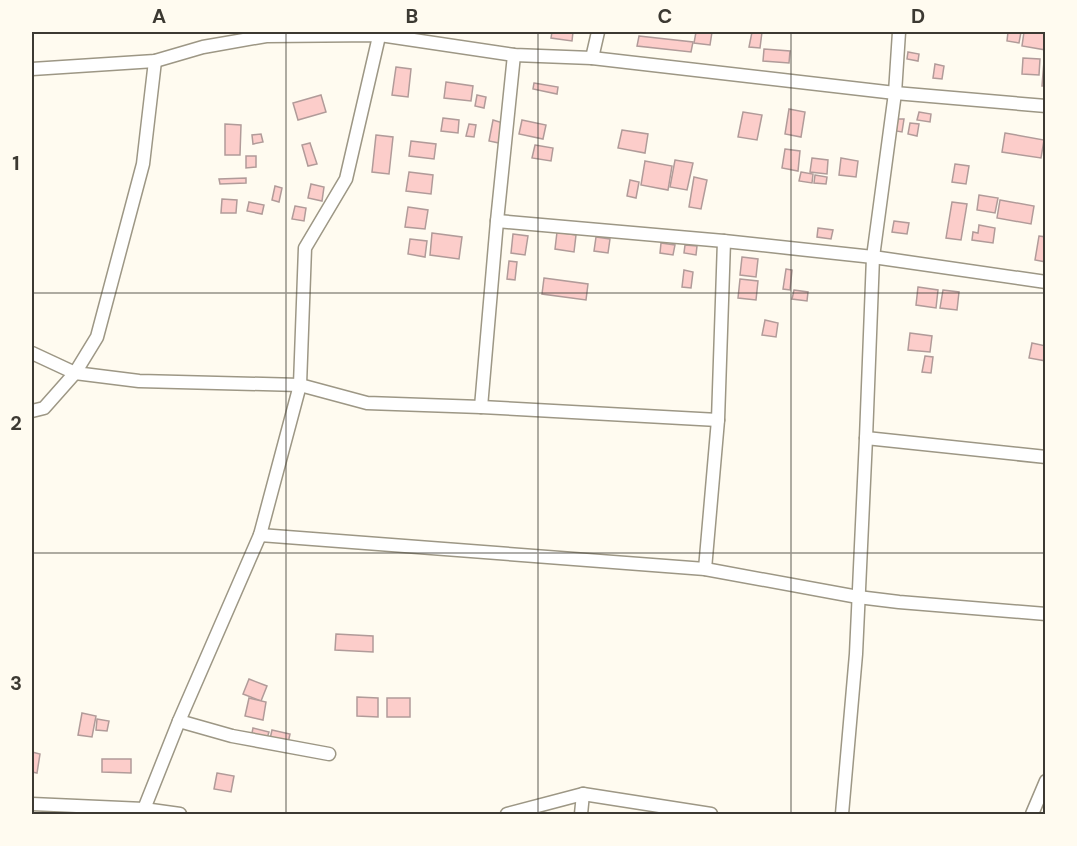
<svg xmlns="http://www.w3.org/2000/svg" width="1077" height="846" font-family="'DM Sans',sans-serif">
	<rect width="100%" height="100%" fill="#fffbf0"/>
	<g fill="#fccdca" stroke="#b19b99" stroke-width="1.5">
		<polygon points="552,32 573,32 572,41 551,38"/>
		<polygon points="696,32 712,32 710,45 694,43"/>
		<polygon points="752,32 762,32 760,48 749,47"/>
		<polygon points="1008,32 1021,32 1019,43 1007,41"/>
		<polygon points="1024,32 1046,33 1046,50 1022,46"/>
		<polygon points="639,36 693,42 691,52 637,46"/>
		<polygon points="764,49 790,51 789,63 763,61"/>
		<polygon points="908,52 919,54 918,61 907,59"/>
		<polygon points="1023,58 1040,59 1039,75 1022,74"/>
		<polygon points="1044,61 1046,61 1046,86 1042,86"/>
		<polygon points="935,64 944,66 942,79 933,78"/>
		<polygon points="396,67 411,69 408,97 392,95"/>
		<polygon points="446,82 473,86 471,101 444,98"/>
		<polygon points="534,83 558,87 557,94 533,89"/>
		<polygon points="321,95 326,112 298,120 293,103"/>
		<polygon points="477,95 486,97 484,108 475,106"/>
		<polygon points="789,109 805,112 801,137 785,134"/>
		<polygon points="743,112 762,115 757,140 738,137"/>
		<polygon points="919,112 931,114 930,122 917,120"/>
		<polygon points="443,118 459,120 458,133 441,131"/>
		<polygon points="898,119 904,119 902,132 896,131"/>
		<polygon points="493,120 503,123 499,143 489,141"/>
		<polygon points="522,120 546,125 543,139 519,134"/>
		<polygon points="910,123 919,124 917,136 908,134"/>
		<polygon points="225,124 241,125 240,155 225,155"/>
		<polygon points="469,124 476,125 474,137 466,136"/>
		<polygon points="622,130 648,134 645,153 618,148"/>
		<polygon points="1005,133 1044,140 1041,158 1002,152"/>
		<polygon points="261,134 263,142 253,144 252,135"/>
		<polygon points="376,135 393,137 389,174 372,172"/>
		<polygon points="411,141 436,144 434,159 409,156"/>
		<polygon points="310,143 317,164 308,166 302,145"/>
		<polygon points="535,145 553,148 551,161 532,158"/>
		<polygon points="785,149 800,151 798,171 782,168"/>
		<polygon points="246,156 256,156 256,167 246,168"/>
		<polygon points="812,158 828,160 827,174 810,172"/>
		<polygon points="841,158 858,161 856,177 839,175"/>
		<polygon points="675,160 693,163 687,190 670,187"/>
		<polygon points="645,161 672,166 668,190 641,185"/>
		<polygon points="955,164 969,166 966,184 952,182"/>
		<polygon points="409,172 433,175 431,194 406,191"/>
		<polygon points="801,172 813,174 812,183 799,181"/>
		<polygon points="815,175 827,177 826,184 814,183"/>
		<polygon points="694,177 707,180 701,209 689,207"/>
		<polygon points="246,178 246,183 220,184 219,179"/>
		<polygon points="630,180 639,182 636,198 627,196"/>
		<polygon points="311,184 324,187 322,201 308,198"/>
		<polygon points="275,186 282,188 279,202 272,200"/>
		<polygon points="979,195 998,198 995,213 977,210"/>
		<polygon points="222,199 237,200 236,213 221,213"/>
		<polygon points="1000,200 1034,206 1031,224 997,218"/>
		<polygon points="249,202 264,205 262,214 247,211"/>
		<polygon points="952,202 967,204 961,240 946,238"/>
		<polygon points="295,206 306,208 304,221 292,219"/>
		<polygon points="408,207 428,210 425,229 405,227"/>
		<polygon points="894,221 909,223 907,234 892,232"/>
		<polygon points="979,225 995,228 993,243 972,240 973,232 978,233"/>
		<polygon points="818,228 833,230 831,239 817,237"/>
		<polygon points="557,232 576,235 574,252 555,249"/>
		<polygon points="432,233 462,237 459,259 430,255"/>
		<polygon points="513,234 528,236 525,255 511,253"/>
		<polygon points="1039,236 1046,237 1046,262 1035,260"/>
		<polygon points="596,237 610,239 608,253 594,251"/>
		<polygon points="410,239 427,241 425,257 408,254"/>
		<polygon points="661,243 675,245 673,255 660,253"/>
		<polygon points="685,245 697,246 696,255 684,253"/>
		<polygon points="742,257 758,259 756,277 740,275"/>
		<polygon points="509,261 517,262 515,280 507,279"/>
		<polygon points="786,269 792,270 790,290 783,289"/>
		<polygon points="684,270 693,272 691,288 682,287"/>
		<polygon points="544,278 588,284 586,300 542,294"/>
		<polygon points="740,279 758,281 756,300 738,298"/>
		<polygon points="918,287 938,290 936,308 916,305"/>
		<polygon points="794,290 808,292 807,301 792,299"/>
		<polygon points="943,290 959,292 957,310 940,308"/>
		<polygon points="765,320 778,323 776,337 762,335"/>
		<polygon points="910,333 932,336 930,352 908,350"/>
		<polygon points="1032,343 1046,346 1046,361 1029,358"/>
		<polygon points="925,356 933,357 931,373 922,372"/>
		<polygon points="336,634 373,636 373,652 335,650"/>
		<polygon points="249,679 267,686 261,701 243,694"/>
		<polygon points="357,697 378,698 378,717 357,716"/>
		<polygon points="249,698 266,702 263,720 245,716"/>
		<rect x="387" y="698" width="23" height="19"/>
		<polygon points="82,713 96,716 92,737 78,735"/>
		<polygon points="97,719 109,721 107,731 96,730"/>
		<polygon points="253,728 269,732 266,741 251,738"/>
		<polygon points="272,730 290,734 288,743 270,739"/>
		<polygon points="32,752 40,754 37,773 32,772"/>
		<polygon points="102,759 131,759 131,773 102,772"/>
		<polygon points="217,773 234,776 231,792 214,789"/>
	</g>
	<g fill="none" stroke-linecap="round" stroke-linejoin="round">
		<defs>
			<g id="minor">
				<polyline points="592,58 598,32"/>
				<polyline points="32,69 155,61 203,47 266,36 380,35 514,55 592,58 895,93 1046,106"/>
				<polyline points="497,221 724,241 873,257 1046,282"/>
				<polyline points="32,353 75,373 139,381 300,385 367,403 481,407 718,420"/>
				<polyline points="481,407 497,221 514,55"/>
				<polyline points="32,411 44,408 75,373 97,337 143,164 155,61"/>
				<polyline points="866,438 1046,457"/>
				<polyline points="260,535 705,569 858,597 899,602 1046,614"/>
				<polyline points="705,569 718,420 724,241"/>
				<polyline points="179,721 232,736 329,754"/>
				<polyline points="583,794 711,814"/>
				<polyline points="32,804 144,809 180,814"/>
				<polyline points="142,814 179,721 260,535 300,385 305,248 346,179 380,32"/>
				<polyline points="507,814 583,794 581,814"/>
				<polyline points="842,814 856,654 866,438 873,257 895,93 899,32"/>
				<polyline points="1032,814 1046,781"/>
			</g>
		</defs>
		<use href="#minor" stroke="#9d9785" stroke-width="15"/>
		<use href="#minor" stroke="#fff" stroke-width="12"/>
	</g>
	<path fill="none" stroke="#3c3932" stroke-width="1.5" stroke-opacity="0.55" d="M286 32V814M538 32V814M791 32V814M32 293H1046M32 553H1046"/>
	<rect width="1077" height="846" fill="none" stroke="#fffbf0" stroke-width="66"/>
	<rect x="33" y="33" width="1011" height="780" fill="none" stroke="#3c3932" stroke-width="2"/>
	<g font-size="20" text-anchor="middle" font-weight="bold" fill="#3c3932">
		<text x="159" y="23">A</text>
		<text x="412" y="23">B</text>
		<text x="665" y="23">C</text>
		<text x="918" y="23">D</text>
		<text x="16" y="170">1</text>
		<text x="16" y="430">2</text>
		<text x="16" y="690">3</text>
	</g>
</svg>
